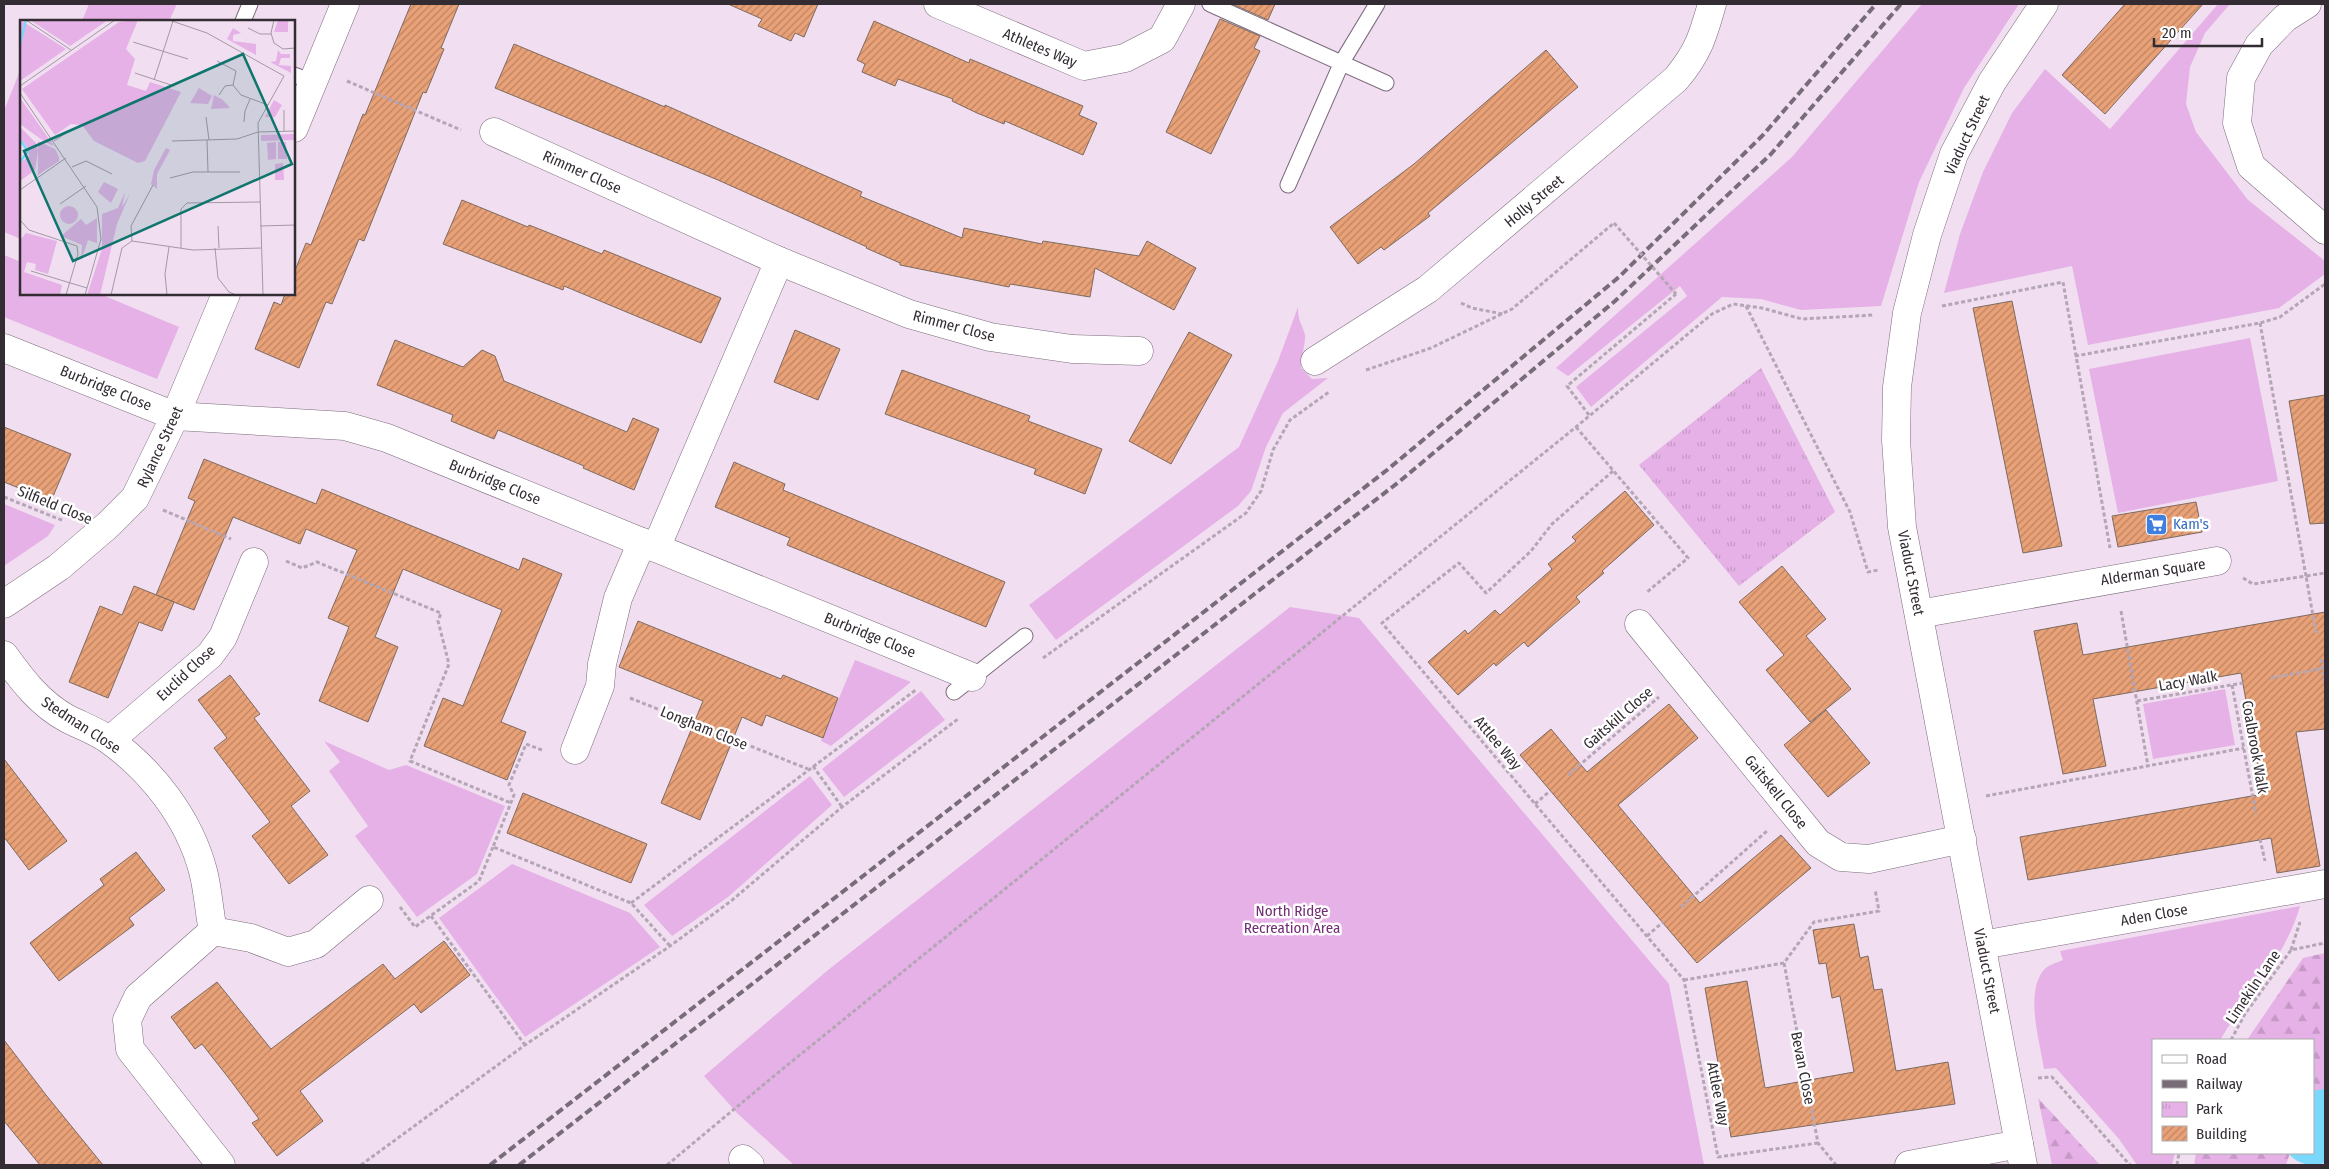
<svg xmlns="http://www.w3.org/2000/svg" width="2329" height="1169" font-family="'Fira Sans Condensed',sans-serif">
	<defs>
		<pattern id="forest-firs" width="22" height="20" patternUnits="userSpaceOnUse" patternTransform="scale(1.25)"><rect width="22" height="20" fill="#e5b1e6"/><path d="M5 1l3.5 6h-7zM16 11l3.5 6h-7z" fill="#c598c6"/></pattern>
		<pattern id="park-tufts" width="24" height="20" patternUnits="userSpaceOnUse" patternTransform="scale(1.25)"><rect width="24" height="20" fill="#e5b1e6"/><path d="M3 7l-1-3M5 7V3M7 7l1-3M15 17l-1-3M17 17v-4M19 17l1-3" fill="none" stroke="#c598c6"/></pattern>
		<pattern id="building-hatch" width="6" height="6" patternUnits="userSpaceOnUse" patternTransform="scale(1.25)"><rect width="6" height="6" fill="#e9a177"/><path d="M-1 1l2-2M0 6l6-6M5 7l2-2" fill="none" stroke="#bd8362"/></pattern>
	</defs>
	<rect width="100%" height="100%" fill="#f1dff1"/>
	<g fill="#e5b1e6">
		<polygon points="89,4 177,4 169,21 82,21"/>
		<polygon points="1922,4 2019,4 1964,88 1919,182 1881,306 1801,310 1761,299 1722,297 1591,407 1576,387 1687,296 1680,286 1568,376 1556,368 1792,157"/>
		<polygon points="2218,4 2230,4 2205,33 2190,67 2186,104 2196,132 2248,200 2325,261 2325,274 2279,308 2088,345 2072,266 1944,293 1960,234 1983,172 2012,113 2045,69 2110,129"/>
		<polygon points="21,68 21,239 4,232 4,111"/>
		<polygon points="4,255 21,262 21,294 100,294 179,327 157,379 4,317"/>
		<path d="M1298 307C1298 322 1302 323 1305 335 1306 340 1301 359 1301 368L1312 379 1328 378 1283 413 1266 447 1251 491 1238 506 1056 640 1029 605 1239 447 1278 361Z"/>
		<polygon points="2250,338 2278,481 2118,513 2089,369"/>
		<polygon points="4,504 55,525 48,536 4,566"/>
		<polygon points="1290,607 1359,618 1669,984 1704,1165 794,1165 737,1113 704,1076 828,970"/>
		<polygon points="855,660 911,682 831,746 821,741"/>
		<polygon points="2225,689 2235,745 2153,759 2143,704"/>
		<polygon points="921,691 945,720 844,797 822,769"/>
		<polygon points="324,741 389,770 406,765 505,806 477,874 417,917 355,836 368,826 329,771 340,762"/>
		<polygon points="810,776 832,805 728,897 672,936 644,905"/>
		<polygon points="512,864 630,913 660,947 525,1037 439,918"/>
		<path d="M2300 906C2286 957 2247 995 2220 1040H2153V1153H2175L2172 1165H2137L2119 1139 2056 1068 2044 1069C2040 1042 2025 994 2043 971 2047 965 2056 963 2063 960L2060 951Z"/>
	</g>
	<g fill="url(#forest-firs)">
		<polygon points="2325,953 2325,1103 2313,1107 2313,1040 2247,1040 2303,958"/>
		<polygon points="2038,1098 2100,1165 2052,1165"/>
		<polygon points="2196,1153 2290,1153 2286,1165 2194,1165"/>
	</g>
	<polygon fill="url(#park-tufts)" points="1761,368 1835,512 1739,586 1639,465"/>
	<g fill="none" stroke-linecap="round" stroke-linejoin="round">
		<polyline stroke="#79d8fc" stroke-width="64" points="2313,1133 2319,1123 2325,1121"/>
	</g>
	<g fill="url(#building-hatch)" stroke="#7e6a60">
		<polygon points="411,4 459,4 441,48 444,49 426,93 423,92 364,241 359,239 332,304 326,302 299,368 255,349 274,302 281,305 285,294 294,294 294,273 306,243 311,245 363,114 365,115"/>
		<polygon points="728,4 818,4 804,37 795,33 791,41 758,26 762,19"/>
		<polygon points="1232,4 1275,4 1268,20"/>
		<polygon points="2125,4 2203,4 2105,114 2062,75"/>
		<polygon points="1220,19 1260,36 1254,48 1260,51 1211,154 1166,132"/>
		<polygon points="874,21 969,63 970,59 1083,106 1079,115 1097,123 1083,155 1005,121 1004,124 977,113 952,101 953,99 898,79 895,86 862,72 865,64 857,60"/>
		<polygon points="514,44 665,107 665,105 862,192 860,196 962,238 964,228 1042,244 1043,241 1139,256 1147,241 1196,268 1174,310 1095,268 1090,297 1010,284 1009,287 900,265 900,263 866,248 867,247 718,180 495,88"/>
		<polygon points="1546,50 1578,87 1428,213 1430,216 1384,250 1381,247 1358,264 1330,227 1414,164"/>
		<polygon points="462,200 528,227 529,225 602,254 604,250 721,298 701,343 564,286 563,290 443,244"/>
		<polygon points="2012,301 2062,546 2023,553 1973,308"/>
		<polygon points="795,330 840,349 818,400 774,382"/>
		<polygon points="1189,332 1232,355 1171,464 1129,441"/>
		<polygon points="395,340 463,367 482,350 495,356 504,381 627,432 633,418 659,429 634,490 583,468 584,466 498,430 494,439 451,421 453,415 377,385"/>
		<polygon points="902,370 1030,416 1028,421 1102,449 1085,494 1034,474 1036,469 885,414"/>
		<polygon points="2325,395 2325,523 2310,524 2289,401"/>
		<polygon points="4,427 71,454 51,501 4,482"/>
		<polygon points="204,459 316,504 322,489 519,570 523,558 562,574 501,722 526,732 507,780 424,746 443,698 463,706 502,610 403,569 375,637 398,647 368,722 319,701 349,627 328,618 357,550 306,529 300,544 233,517 194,610 156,595 195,501 188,498"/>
		<polygon points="734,462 785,484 783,490 1005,582 986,627 787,545 790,538 715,507"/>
		<polygon points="1625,491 1654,525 1602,571 1604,573 1576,597 1580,602 1554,624 1528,647 1524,642 1496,666 1494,663 1458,695 1428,662 1465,630 1468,634 1495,610 1500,615 1552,569 1548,564 1576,541 1572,537"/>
		<polygon points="2196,502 2202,532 2118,547 2112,516"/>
		<polygon points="1782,566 1826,619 1806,636 1851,689 1810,722 1766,670 1784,655 1739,602"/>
		<polygon points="134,586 174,602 162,631 139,622 108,698 69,682 100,606 122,615"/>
		<polygon points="2325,612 2325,729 2296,732 2320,866 2277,873 2271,838 2028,880 2020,837 2263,794 2241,673 2093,699 2106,766 2063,774 2034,631 2077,623 2083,655"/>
		<polygon points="638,621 781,679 783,675 838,698 823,738 766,715 762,726 742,717 700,820 661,803 703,701 619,667"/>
		<polygon points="230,675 260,714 254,718 310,791 291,806 328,855 289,884 252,836 270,822 214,748 227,738 198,700"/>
		<polygon points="1669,704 1698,738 1618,805 1700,903 1781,835 1811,868 1697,963 1520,755 1551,729 1587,772"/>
		<polygon points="1826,710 1870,763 1828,797 1784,745"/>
		<polygon points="4,759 67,841 29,870 4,837"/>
		<polygon points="523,793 647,844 631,883 507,833"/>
		<polygon points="136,852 165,890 129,918 134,925 59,981 30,943 104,885 100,879"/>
		<polygon points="1854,924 1860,958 1868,956 1874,990 1882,989 1896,1071 1948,1062 1955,1104 1731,1137 1705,988 1747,981 1765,1088 1854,1072 1840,996 1832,998 1826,963 1819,964 1813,930"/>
		<polygon points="444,941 470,975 421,1013 414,1004 300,1091 323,1121 277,1156 252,1123 259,1119 231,1081 202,1044 195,1049 171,1017 217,982 271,1049 383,964 395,979"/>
		<polygon points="4,1040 46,1095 103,1165 40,1165 4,1121"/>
	</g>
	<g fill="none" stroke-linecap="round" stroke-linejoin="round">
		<defs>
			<g id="service">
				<polyline points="1210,4 1386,83"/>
				<polyline points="243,21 250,4"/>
				<polyline points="294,75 313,82"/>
				<polyline points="1288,185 1342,62 1377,4"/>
				<polyline points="954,692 1025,636"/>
			</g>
			<g id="minor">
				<polyline points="938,4 1084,66 1125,58 1162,39 1181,4"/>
				<polyline points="2307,4 2285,18 2259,45 2241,78 2237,123 2251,166 2325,230"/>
				<polyline points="494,132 779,261 909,314 990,337 1072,349 1139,351"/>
				<polyline points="4,348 175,416 345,426 387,438 972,677"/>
				<path d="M1315 361 1428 289 1676 79C1698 53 1703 36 1712 4"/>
				<polyline points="656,548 779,261"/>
				<polyline points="1919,614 2217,561"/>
				<polyline points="1639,624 1818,843 1841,857 1869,859 1962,839"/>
				<path d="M4 655C22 680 40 704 68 719 82 726 96 731 109 740 152 771 189 818 203 871 208 890 209 911 213 931L138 997 127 1020 130 1049 221 1165"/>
				<polyline points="110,740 210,655 223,637 254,562"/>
				<polyline points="575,750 600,686 602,664 618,598 642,542"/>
				<polyline points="213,931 251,938 288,952 316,944 369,900"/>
				<polyline points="1982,945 2325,884"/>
				<polyline points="743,1159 750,1165"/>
				<polyline points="1909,1165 2019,1144"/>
			</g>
			<g id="tertiary">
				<polyline points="294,128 345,4"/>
				<polyline points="4,604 59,567 108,525 135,498 175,416 226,294"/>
				<polyline points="2023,1165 1902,527 1896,440 1897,387 1907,313 1927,235 1954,154 1992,82 2044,4"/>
			</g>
		</defs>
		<use href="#service" stroke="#7c6c7c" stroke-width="17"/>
		<use href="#minor" stroke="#7c6c7c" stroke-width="29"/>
		<use href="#tertiary" stroke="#7c6c7c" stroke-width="29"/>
		<g stroke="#b4a6b4" stroke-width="3" stroke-dasharray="4 2.5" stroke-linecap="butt">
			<polyline points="347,81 461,130"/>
			<polyline points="1461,303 1472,308 1503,314"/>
			<polyline points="1746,306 1850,512 1868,572 1878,570"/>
			<polyline points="1942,306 2063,282 2110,548"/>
			<polyline points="2075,356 2260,323 2280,317 2325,284"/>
			<polyline points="1366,370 1431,348 1512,309 1614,223"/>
			<polyline points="1589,415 1567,386 1676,294"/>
			<polyline points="1576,427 1688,558 1647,592"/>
			<polyline points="1613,471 1552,524 1531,551 1486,593 1459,563 1382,623 1684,980 1718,1157 1818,1143"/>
			<polyline points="4,497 64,521"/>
			<polyline points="163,510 231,539"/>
			<polyline points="286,561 302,568 317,562 441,613 438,621 449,664 410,761 511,803"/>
			<polyline points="2243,578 2253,584 2306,576 2260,323"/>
			<polyline points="2121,611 2148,766"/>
			<polyline points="2316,633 2306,576 2325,573"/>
			<polyline points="1043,658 1246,513 1261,491 1273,450 1290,420 1329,392"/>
			<polyline points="2321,659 2325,683"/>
			<polyline points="2271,678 2325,668"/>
			<polyline points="2232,685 2256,814"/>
			<polyline points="630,698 808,769"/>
			<polyline points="2137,701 2243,683"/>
			<polyline points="542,750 526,744 509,785 514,795 493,847 631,903 670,946"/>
			<polyline points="813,766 842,807"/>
			<polyline points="1568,775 1659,697"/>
			<polyline points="1986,796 2244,748"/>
			<polyline points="1535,804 1550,791"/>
			<polyline points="2260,839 2265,861"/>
			<polyline points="631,903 917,689"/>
			<polyline points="400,907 415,927 479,881 493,847"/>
			<polyline points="1681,907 1767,831"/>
			<polyline points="431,916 525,1045"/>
			<polyline points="1647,936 1663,922"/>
			<polyline points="2291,950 2300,922"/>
			<polyline points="1784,963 1818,1143 1836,1165"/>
			<polyline points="1684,980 1784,963 1814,922 1879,911 1875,889"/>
			<polyline points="2231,1040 2245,1014 2291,950 2325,943"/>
			<polyline points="2038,1078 2052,1077 2130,1165"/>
			<polyline points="361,1165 525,1045 670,946 731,901 842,807 958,719"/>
			<polyline points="667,1165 780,1071 1576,427 1712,314 1733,304 1762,308 1802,319 1874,315"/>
			<polyline points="2177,1165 2179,1153"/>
		</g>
		<use href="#service" stroke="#fff" stroke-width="15"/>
		<use href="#minor" stroke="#fff" stroke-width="28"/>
		<use href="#tertiary" stroke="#fff" stroke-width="28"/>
		<g stroke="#776c77" stroke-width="4" stroke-dasharray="8 4" stroke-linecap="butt">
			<polyline points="490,1165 1387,470 1619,277 1763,135 1876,4"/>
			<polyline points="519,1165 1400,481 1615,301 1771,154 1901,4"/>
		</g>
		<polyline stroke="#b4a6b4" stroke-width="3" stroke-dasharray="4 2.5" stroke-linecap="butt" points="1614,223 1676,294"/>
	</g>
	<defs>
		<symbol id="supermarket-square" viewBox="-11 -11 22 22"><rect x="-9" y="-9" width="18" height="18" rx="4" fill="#3f7fe0" stroke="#fff"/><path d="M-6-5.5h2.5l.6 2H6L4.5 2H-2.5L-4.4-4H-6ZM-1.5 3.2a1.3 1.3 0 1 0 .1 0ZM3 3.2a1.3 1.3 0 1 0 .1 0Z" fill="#fff"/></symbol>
	</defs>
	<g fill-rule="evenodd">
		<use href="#supermarket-square" x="2144" y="512" width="25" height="25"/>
	</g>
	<g text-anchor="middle" stroke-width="5" stroke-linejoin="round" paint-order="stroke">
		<g font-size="15" fill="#332c33" stroke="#fff">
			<text transform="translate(1040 48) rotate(23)" y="5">Athletes Way</text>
			<text transform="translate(1967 135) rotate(-65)" y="5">Viaduct Street</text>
			<text transform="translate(582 172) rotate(24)" y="5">Rimmer Close</text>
			<text transform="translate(1534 201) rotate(-40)" y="5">Holly Street</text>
			<text transform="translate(954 326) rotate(15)" y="5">Rimmer Close</text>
			<text transform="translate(106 388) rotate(22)" y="5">Burbridge Close</text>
			<text transform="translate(160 447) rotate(-65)" y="5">Rylance Street</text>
			<text transform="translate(495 482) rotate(22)" y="5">Burbridge Close</text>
			<text transform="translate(55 505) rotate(22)" y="5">Silfield Close</text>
			<text transform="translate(2153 572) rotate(-9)" y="5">Alderman Square</text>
			<text transform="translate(1911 573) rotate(79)" y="5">Viaduct Street</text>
			<text transform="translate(870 635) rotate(22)" y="5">Burbridge Close</text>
			<text transform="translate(186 673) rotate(-43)" y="5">Euclid Close</text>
			<text transform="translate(2188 681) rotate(-10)" y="5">Lacy Walk</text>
			<text transform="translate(1618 718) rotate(-41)" y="5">Gaitskill Close</text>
			<text transform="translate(81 725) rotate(33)" y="5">Stedman Close</text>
			<text transform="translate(704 728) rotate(22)" y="5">Longham Close</text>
			<text transform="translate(1498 743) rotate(50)" y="5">Attlee Way</text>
			<text transform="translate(2255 747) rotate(80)" y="5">Coalbrook Walk</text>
			<text transform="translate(1776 792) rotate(51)" y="5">Gaitskell Close</text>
			<text transform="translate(2154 915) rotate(-10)" y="5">Aden Close</text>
			<text transform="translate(1987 971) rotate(79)" y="5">Viaduct Street</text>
			<text transform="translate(2253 987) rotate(-56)" y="5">Limekiln Lane</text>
			<text transform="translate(1803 1068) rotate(79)" y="5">Bevan Close</text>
			<text transform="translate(1718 1094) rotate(79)" y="5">Attlee Way</text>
		</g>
		<g font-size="15" fill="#366cbe" stroke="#fff" text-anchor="start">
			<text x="2173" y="529">Kam's</text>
		</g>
		<g font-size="15" fill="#712e75" stroke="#fff">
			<text x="1292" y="916">North Ridge<tspan x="1292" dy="17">Recreation Area</tspan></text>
		</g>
	</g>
	<g transform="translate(20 20)">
		<rect width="275" height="275" fill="#f1dff1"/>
		<path d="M118 0 106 29 115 39 107 65 126 71 130 62 161 72 125 141 118 143 74 121 62 105 51 104 35 115 2 69 99 2ZM258 0H268V12H254ZM213 8 221 13 213 15V21L236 24V35L207 19ZM258 30 261 34H270V38H261L259 45 271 46V53L250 42 256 41ZM179 68 192 76 188 84 170 83ZM194 75 203 80 210 88 191 89ZM254 80 262 85 255 97H245ZM0 95 12 104 25 122 0 104ZM275 114V120L241 121V115ZM18 121 35 129 39 137V141L18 155ZM256 122V139L248 140 247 123ZM258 122H266L267 139H258ZM146 128 150 130 137 154V169L131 164 134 150ZM263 143 264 160H255V144ZM105 172 102 187 110 174 97 204 80 275H67L82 229V194L98 188ZM40 195a9 9 0 1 1 18 0a9 9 0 1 1-18 0ZM77 198V223L68 220 61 241 62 225 41 216 61 199 66 205ZM6 213 37 221 28 254 15 250 16 244 7 242 4 252 42 265 40 275H0V220Z" fill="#e5b1e6"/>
		<path d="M10 0H88L50 26ZM2 1 46 29 0 61V6ZM0 78 34 126 25 122 12 104 0 95ZM0 107 16 123 18 131 15 150 0 161V143L9 136 8 128 0 118Z" fill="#e5b1e6"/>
		<path d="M84 162 98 169 91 183 78 172Z" fill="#e5b1e6"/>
		<path fill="none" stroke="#79d8fc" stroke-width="2.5" d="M0 24 6 0M0 120 8 131 0 142"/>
		<path fill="none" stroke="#a597a5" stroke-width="1" d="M6 0 51 30M149 0 187 13 264 56 238 103 243 275M254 0 251 13 254 23 263 29 275 28M228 8 240 14H251M113 22 168 39M197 41 216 51 213 65 221 75 248 85M115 53 154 66M134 60 153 1M0 66 95 0M0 73 77 187 81 219 65 275M199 75 205 66 213 65M264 90V111M186 97 189 120M224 102 225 91 230 79M187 120 188 152M34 121 49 111M152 121 217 119 238 112 275 111M52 147 66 141 92 154M150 158 173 152H220M0 170 46 138M40 184 66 166M0 200 9 210 57 226 58 234 46 275M198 206 199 228M240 206 275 205M112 221 173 230 241 228M161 228V189L167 183 240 182M195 228 198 258 209 272 216 275M11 251 67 268M91 275 102 228 112 221 111 206 133 165M147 275 145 254 149 227"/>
		<path fill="#0f766e" fill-opacity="0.15" stroke="#0f766e" stroke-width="2.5" d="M223 34 272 144 53 241 4 131Z"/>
		<rect width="275" height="275" fill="none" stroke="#332c33" stroke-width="2.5"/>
	</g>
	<rect width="2329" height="1169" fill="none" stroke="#332c33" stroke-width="10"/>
	<rect x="2152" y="1039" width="162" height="115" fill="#ffffff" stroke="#adabad"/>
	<rect x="2162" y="1055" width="25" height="8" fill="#ffffff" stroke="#adabad"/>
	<text x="2196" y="1064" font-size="15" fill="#332c33">Road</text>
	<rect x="2162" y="1080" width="25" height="8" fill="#776c77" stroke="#adabad"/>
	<text x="2196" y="1089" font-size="15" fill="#332c33">Railway</text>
	<rect x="2162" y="1102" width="25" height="15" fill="url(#park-tufts)" stroke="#adabad"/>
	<text x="2196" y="1114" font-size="15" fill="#332c33">Park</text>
	<rect x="2162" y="1126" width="25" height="15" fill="url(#building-hatch)" stroke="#adabad"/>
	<text x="2196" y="1139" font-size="15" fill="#332c33">Building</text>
	<path d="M2154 38v8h108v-8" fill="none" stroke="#332c33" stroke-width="2.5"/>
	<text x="2162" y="38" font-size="15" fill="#332c33" stroke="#ffffff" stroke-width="4" paint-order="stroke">20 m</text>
</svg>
